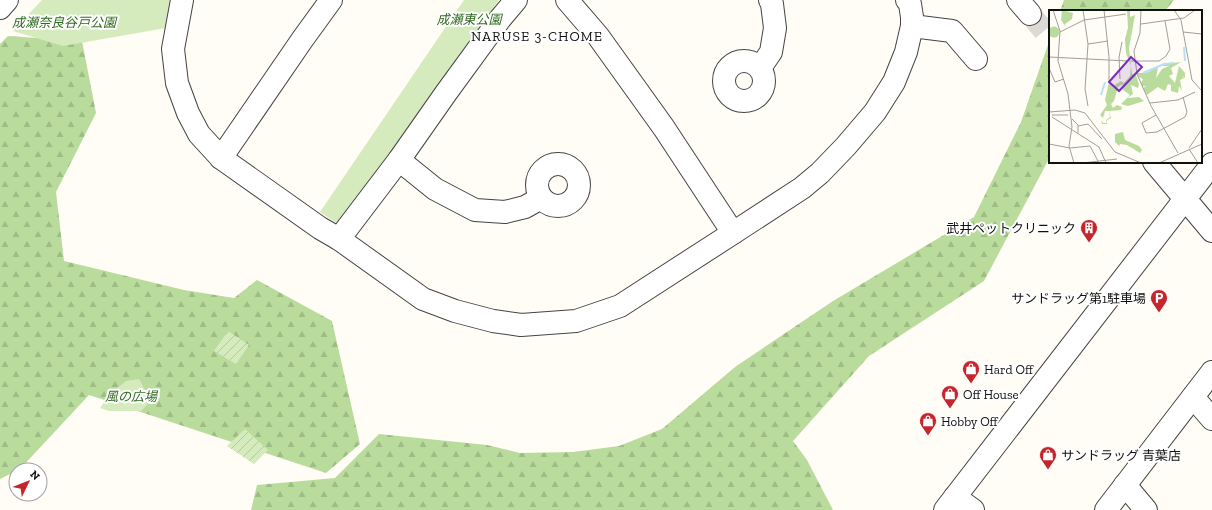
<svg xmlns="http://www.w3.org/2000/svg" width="1212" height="510" font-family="'Zilla Slab','Noto Sans JP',serif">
	<defs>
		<pattern id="forest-firs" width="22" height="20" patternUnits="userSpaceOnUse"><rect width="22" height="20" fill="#b9dc9c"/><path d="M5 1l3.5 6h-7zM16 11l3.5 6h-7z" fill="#9ebc85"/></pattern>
		<pattern id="garden-furrows" width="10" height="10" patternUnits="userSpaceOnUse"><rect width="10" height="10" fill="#d5ebbd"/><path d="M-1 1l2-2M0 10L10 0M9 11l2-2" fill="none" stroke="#b6c8a1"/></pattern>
	</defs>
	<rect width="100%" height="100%" fill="#fffdf5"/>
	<g fill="url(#forest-firs)">
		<polygon points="1064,0 1174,0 1165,11 1060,11"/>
		<polygon points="8,36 82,41 96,113 56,192 64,261 184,290 234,298 257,280 332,321 360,444 326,473 89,395 20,469 0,479 0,44"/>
		<polygon points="1050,39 1050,157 984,281 869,356 793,441 807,460 833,510 251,510 257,485 335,478 379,434 487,445 520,453 573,452 619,446 662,429 735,367 833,301 974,217 1021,122"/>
	</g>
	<g fill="#d5ebbd">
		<polygon points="42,0 170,0 166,28 63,46 13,31"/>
		<polygon points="464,0 499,0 341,226 320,212"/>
		<polygon points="139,379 146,392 147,405 141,411 109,411 100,408 111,393 126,381"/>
	</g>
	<g fill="url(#garden-furrows)">
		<polygon points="228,331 249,345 236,364 214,351"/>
		<polygon points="245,429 268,450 254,464 227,446"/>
	</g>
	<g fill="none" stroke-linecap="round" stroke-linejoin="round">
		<polyline stroke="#dbdad3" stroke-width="22" stroke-dasharray="22 11" stroke-linecap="butt" points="1030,14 1050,38"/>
		<defs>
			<g id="minor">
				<polyline points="182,0 173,49 177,83 188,113 199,134 221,158 320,228 339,239 423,299 455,311 493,321 521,325 576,321 620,306 733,233 802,188 820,173 846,146 875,112 894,82 906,52 912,26 912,17 910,4 907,0"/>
				<polyline points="567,0 598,36 664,128 733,233"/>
				<polyline points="1018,0 1030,14"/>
				<polyline points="0,8 7,0"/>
				<polyline points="912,26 952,31 976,59"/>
				<circle cx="744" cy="81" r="20"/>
				<polyline points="760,68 771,52 775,28 772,4 770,0"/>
				<polyline points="221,158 302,40 331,0"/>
				<polyline points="399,160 435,189 475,210 505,212 525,207 541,198"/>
				<polyline points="1154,162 1212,231"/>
				<circle cx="558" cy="185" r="21"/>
				<polyline points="339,239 399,160 446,93 500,19 516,0"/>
				<polyline points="1193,397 1212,419"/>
				<polyline points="1125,485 1146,510"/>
				<polyline points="955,497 973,510"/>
				<polyline points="945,510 1212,164"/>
				<polyline points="1106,510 1212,372"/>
			</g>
		</defs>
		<use href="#minor" stroke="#444" stroke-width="24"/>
		<use href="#minor" stroke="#fff" stroke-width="22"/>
	</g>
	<defs>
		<symbol id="building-pin" viewBox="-11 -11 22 30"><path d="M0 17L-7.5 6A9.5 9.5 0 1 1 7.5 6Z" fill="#c4262e" stroke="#fff"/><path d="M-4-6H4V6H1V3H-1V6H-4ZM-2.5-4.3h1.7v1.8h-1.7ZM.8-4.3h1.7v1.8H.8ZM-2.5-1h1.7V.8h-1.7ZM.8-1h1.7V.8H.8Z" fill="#fff"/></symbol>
		<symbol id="parking-pin" viewBox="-11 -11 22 30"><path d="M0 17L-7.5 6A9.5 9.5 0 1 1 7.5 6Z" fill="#c4262e" stroke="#fff"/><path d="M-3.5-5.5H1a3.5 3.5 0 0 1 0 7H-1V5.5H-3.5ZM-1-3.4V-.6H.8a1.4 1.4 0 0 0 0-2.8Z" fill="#fff"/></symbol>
		<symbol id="shop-pin" viewBox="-11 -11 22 30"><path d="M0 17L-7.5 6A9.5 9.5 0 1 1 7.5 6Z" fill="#c4262e" stroke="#fff"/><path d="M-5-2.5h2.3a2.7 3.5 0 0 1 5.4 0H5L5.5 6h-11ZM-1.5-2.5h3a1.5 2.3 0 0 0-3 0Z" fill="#fff"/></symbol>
	</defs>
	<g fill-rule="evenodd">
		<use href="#building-pin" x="1079" y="218" width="20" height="27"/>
		<use href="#parking-pin" x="1149" y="288" width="20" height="27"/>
		<use href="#shop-pin" x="961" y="359" width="20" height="27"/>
		<use href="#shop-pin" x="940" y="384" width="20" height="27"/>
		<use href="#shop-pin" x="918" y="411" width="20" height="27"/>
		<use href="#shop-pin" x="1038" y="445" width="20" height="27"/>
	</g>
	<g text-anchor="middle" stroke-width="4" stroke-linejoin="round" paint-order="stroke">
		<g font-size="13" font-style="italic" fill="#2f6b1f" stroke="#fff">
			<text x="469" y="24">成瀬東公園</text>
			<text x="64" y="27">成瀬奈良谷戸公園</text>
			<text x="131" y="401">風の広場</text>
		</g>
		<g font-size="13" fill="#111" stroke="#fff" text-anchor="start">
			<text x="1076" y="233" text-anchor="end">武井ペットクリニック</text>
			<text x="1146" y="303" text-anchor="end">サンドラッグ第1駐車場</text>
			<text x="984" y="374">Hard Off</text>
			<text x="963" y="399">Off House</text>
			<text x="941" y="426">Hobby Off</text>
			<text x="1061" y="460">サンドラッグ 青葉店</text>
		</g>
		<g font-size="14" letter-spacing="1" fill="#111" stroke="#fff">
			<text x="537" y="41">NARUSE 3-CHOME</text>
		</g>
	</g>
	<g transform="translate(1049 10)">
		<rect width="153" height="153" fill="#fffdf5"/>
		<path d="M13 0 24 3 23 9 16 14 17 17 12 10ZM78 0H81V7L86 5 80 38 83 64 87 65 90 75 89 78 82 75 84 84 78 88 90 87 95 91 79 96 72 94 81 85 73 79 74 74 69 77 65 91 62 94 64 98 68 95 73 97 72 100 60 101 62 108 58 110V114H53L52 110 54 113H58L57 110 61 107 60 101H56L54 108 51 105 58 95 56 90 60 72 66 75 72 71 75 73 81 66 82 56 77 43 76 29 79 18ZM-0.5 22a5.5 5.5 0 1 1 11 0a5.5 5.5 0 1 1-11 0ZM132 52 122 58 124 64 120 66 126 73 130 56 136 63V68L133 66 135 68 131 70 133 81 130 76 129 83 122 81V75L119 74 116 81 109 77 98 85 94 78 97 76H93L92 73 94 69 90 67 88 63H97L109 57 107 68 113 59 120 56H113L115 54ZM74 122 76 130 90 136 93 140 91 143 78 135 71 134 70 136 66 132V124Z" fill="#b9dc9c"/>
		<path fill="none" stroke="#b9e0f7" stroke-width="2" d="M135 37 136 51M94 63 115 54 125 53M52 85 56 72"/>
		<path fill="none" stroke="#a09f9a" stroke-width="1" d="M4 0 11 21 9 51 19 84 23 117 20 136 25 153M34 0 39 34 36 79 39 96M55 0 60 47V73M92 0 91 23 85 41 88 64 102 96 129 143M125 0 132 10 143 70 153 81M92 14 135 8 146 0M11 22 35 10 77 4M134 22 153 24M39 34 59 31M0 47 79 51M82 51H110L117 46 121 39 116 11M0 58 6 72 15 69M71 69 70 47 73 32M101 93 129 90 146 82M0 102 26 100 36 103 66 142 92 153M3 105H19M107 105 93 113 97 123 108 122 136 107 138 102 134 87M3 107 50 137 57 153M23 109 29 115V123M29 116 39 114 53 129M0 134 21 138 41 136 50 153M140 138 153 119M140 139 149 153M33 153 68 149M110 153 153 134"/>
		<path fill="#7b2cbf" fill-opacity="0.15" stroke="#7b2cbf" stroke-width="2" d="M82 47 93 57 70 81 60 72Z"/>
		<rect width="153" height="153" fill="none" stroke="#111" stroke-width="2"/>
	</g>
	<g transform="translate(28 482) rotate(47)"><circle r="19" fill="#ffffff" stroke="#a0a0a0"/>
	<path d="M0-3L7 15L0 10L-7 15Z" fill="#c4262e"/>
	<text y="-6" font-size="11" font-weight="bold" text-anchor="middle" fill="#111111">N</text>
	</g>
</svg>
